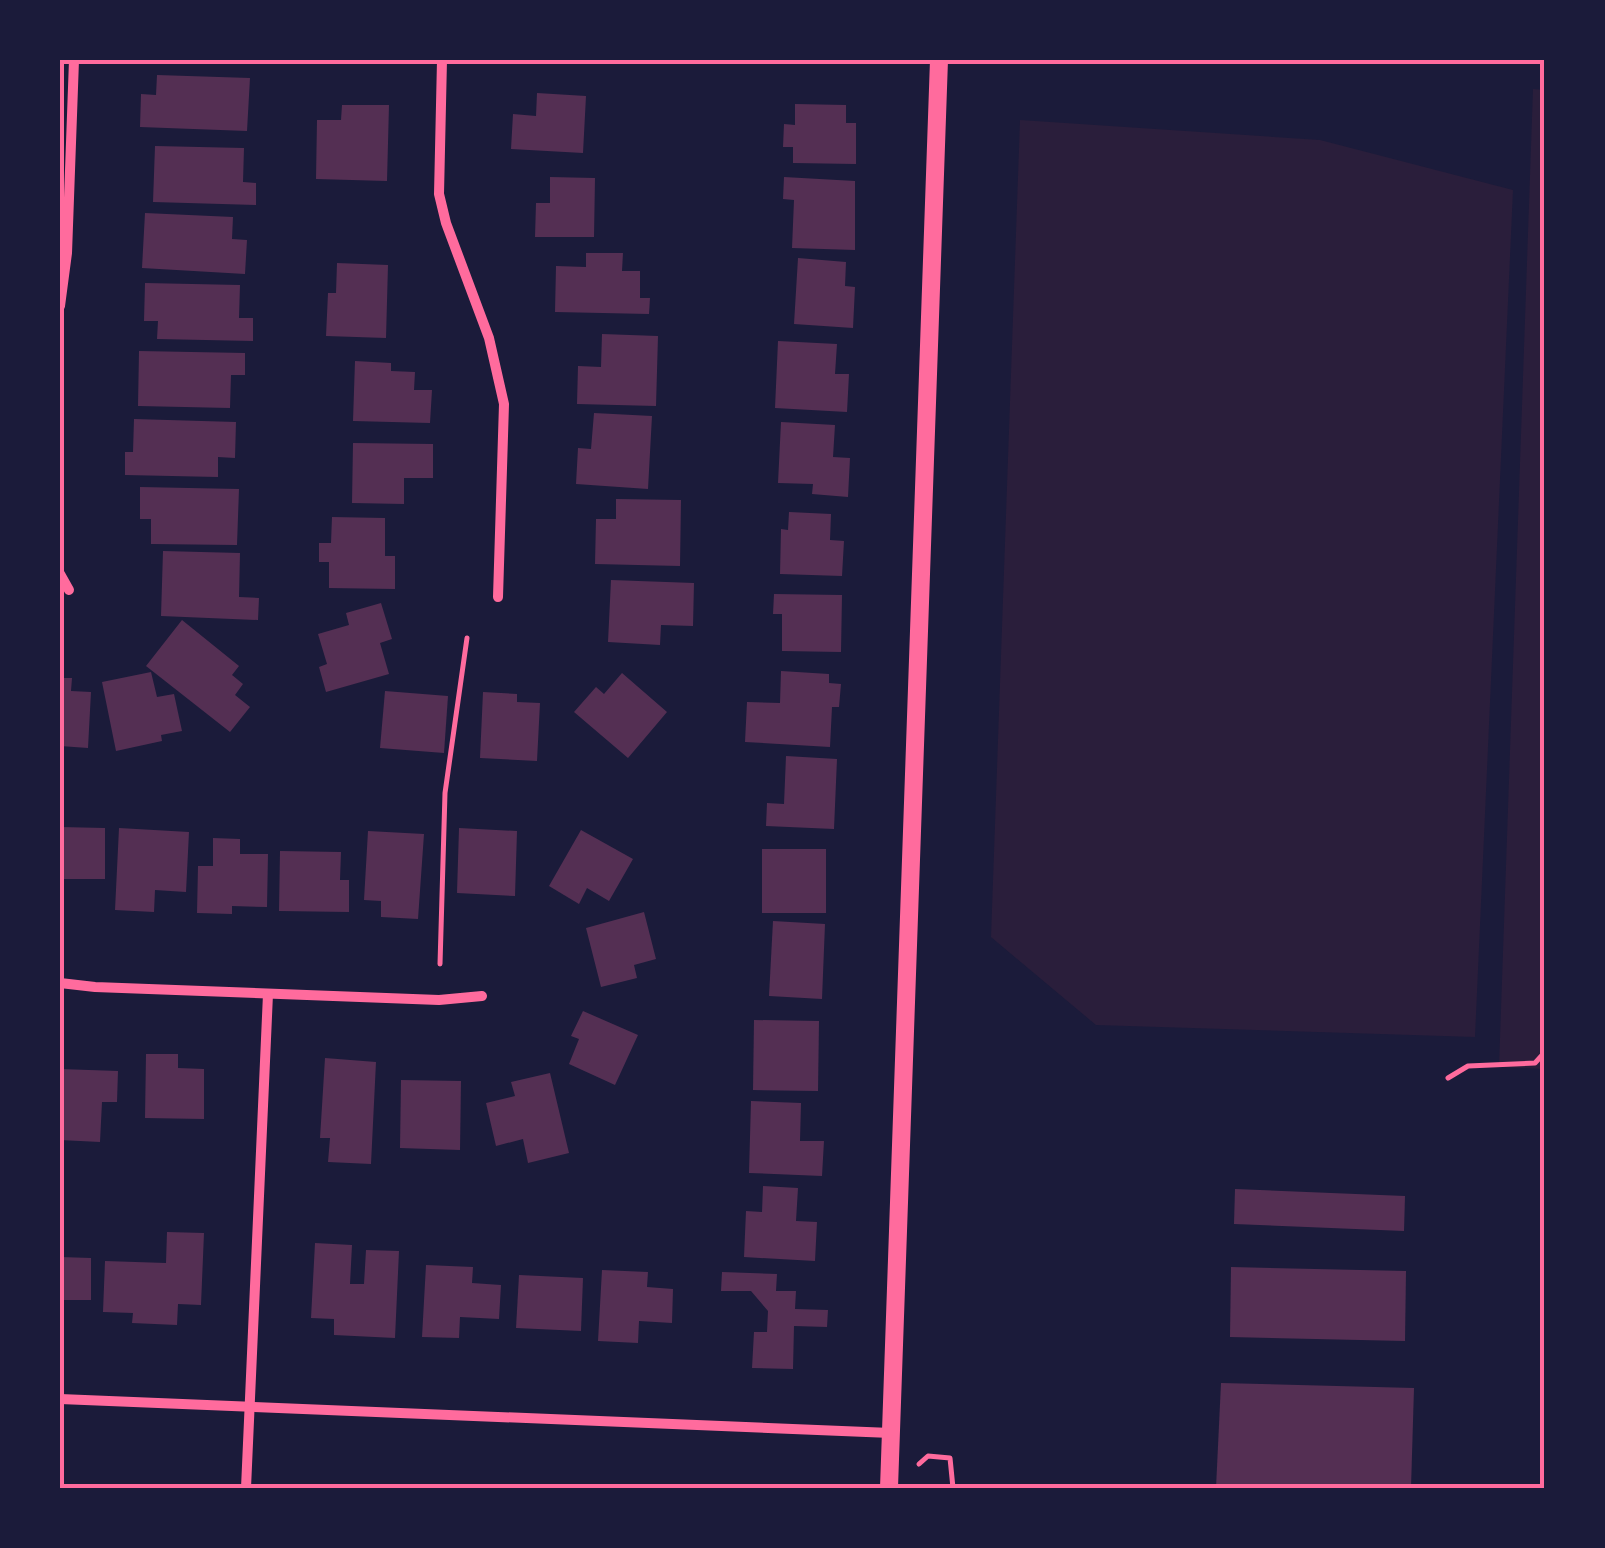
<svg xmlns="http://www.w3.org/2000/svg" width="1605" height="1548" font-family="Inter,sans-serif">
	<rect width="100%" height="100%" fill="#1b1b3a"/>
	<g fill="#2a1e3b">
		<polygon points="1533,89 1545,90 1545,1069 1499,1067"/>
		<polygon points="1020,120 1320,140 1513,190 1475,1037 1096,1025 991,937"/>
	</g>
	<g fill="#542f53">
		<polygon points="157,75 250,78 247,131 140,127 141,94 156,95"/>
		<polygon points="537,93 586,96 583,153 511,149 513,114 536,116"/>
		<polygon points="795,104 846,105 846,123 856,123 856,164 793,163 793,147 783,147 784,124 795,125"/>
		<polygon points="342,105 389,105 387,181 316,179 317,120 341,120"/>
		<polygon points="155,146 244,148 243,182 256,183 256,205 153,202"/>
		<polygon points="550,177 595,178 594,237 535,237 536,203 550,203"/>
		<polygon points="784,177 855,181 855,250 792,248 794,200 783,199"/>
		<polygon points="145,213 233,217 232,239 247,240 245,274 142,268"/>
		<polygon points="586,253 623,253 622,271 640,271 640,298 650,298 649,314 555,312 556,266 586,267"/>
		<polygon points="798,258 846,262 845,286 855,287 853,328 794,324"/>
		<polygon points="337,263 388,265 386,338 326,336 328,293 336,293"/>
		<polygon points="145,283 240,285 239,318 253,318 253,341 157,339 158,321 144,321"/>
		<polygon points="602,334 658,336 656,406 577,404 578,366 601,367"/>
		<polygon points="778,341 837,344 835,374 849,374 847,412 775,408"/>
		<polygon points="139,351 245,353 245,375 231,375 230,408 138,406"/>
		<polygon points="355,361 391,363 391,371 415,372 414,390 432,390 430,423 353,421"/>
		<polygon points="594,413 652,416 648,489 576,484 578,448 591,449"/>
		<polygon points="134,419 236,422 235,458 218,457 218,477 125,475 125,452 133,452"/>
		<polygon points="781,422 835,425 833,457 850,458 848,497 812,494 813,484 778,483"/>
		<polygon points="353,443 433,444 433,478 404,478 404,504 352,503"/>
		<polygon points="140,487 239,489 237,545 151,544 151,519 140,519"/>
		<polygon points="616,499 681,500 680,566 595,564 596,519 616,519"/>
		<polygon points="789,512 831,514 830,540 844,541 842,576 780,574 781,529 788,530"/>
		<polygon points="332,517 385,518 385,556 395,556 395,589 329,588 329,562 319,562 319,543 331,543"/>
		<polygon points="163,551 240,553 239,597 259,598 258,620 161,616"/>
		<polygon points="611,580 694,583 693,626 661,625 660,645 608,642"/>
		<polygon points="774,594 842,595 841,652 782,651 782,614 773,614"/>
		<polygon points="381,603 392,639 380,643 389,674 326,692 319,667 327,664 318,634 349,625 346,613"/>
		<polygon points="182,620 239,666 232,675 243,684 235,695 250,707 230,732 146,666"/>
		<polygon points="781,671 829,674 829,683 841,684 839,707 832,707 830,747 745,742 747,702 780,703"/>
		<polygon points="151,672 157,697 174,694 182,731 161,735 162,741 116,751 102,682"/>
		<polygon points="622,673 667,712 628,758 574,712 596,687 604,694"/>
		<polygon points="60,678 72,678 71,691 91,692 88,748 60,746"/>
		<polygon points="385,691 448,696 444,753 380,748"/>
		<polygon points="483,692 517,694 517,702 540,703 537,761 480,758"/>
		<polygon points="786,756 837,759 834,829 766,826 767,803 784,804"/>
		<polygon points="60,827 105,828 105,879 60,879"/>
		<polygon points="119,828 189,832 186,892 155,890 154,912 115,910"/>
		<polygon points="459,828 517,831 515,896 457,893"/>
		<polygon points="581,830 633,859 609,901 587,888 579,904 549,886"/>
		<polygon points="368,831 424,834 418,919 381,917 381,901 364,900"/>
		<polygon points="213,838 240,839 240,854 268,854 267,907 232,906 232,914 197,913 198,866 213,866"/>
		<rect x="762" y="849" width="64" height="64"/>
		<polygon points="280,851 341,852 340,880 349,880 349,912 279,911"/>
		<polygon points="644,912 656,959 634,965 637,978 601,987 586,928"/>
		<polygon points="773,921 825,924 822,999 769,996"/>
		<polygon points="583,1011 638,1035 615,1085 569,1064 579,1039 571,1036"/>
		<polygon points="754,1020 819,1021 818,1091 753,1090"/>
		<polygon points="146,1054 178,1054 178,1068 204,1069 204,1119 145,1118"/>
		<polygon points="325,1058 376,1062 371,1164 328,1162 330,1138 320,1138"/>
		<polygon points="60,1069 118,1071 117,1102 102,1102 100,1142 60,1140"/>
		<polygon points="550,1073 569,1153 528,1163 523,1139 496,1146 486,1103 515,1096 511,1082"/>
		<polygon points="401,1080 461,1081 460,1150 400,1148"/>
		<polygon points="751,1101 801,1103 800,1141 824,1141 822,1176 749,1173"/>
		<polygon points="763,1186 798,1188 796,1221 817,1222 815,1261 744,1257 746,1211 762,1212"/>
		<polygon points="1235,1189 1405,1196 1404,1231 1234,1224"/>
		<polygon points="167,1232 204,1233 201,1305 178,1304 177,1325 132,1323 133,1313 103,1312 105,1261 166,1263"/>
		<polygon points="315,1243 352,1245 350,1284 364,1284 366,1250 399,1251 395,1338 334,1335 334,1319 311,1318"/>
		<polygon points="60,1257 91,1258 91,1300 60,1300"/>
		<polygon points="426,1265 473,1267 472,1283 501,1285 499,1319 460,1317 459,1338 422,1337"/>
		<polygon points="1231,1267 1406,1271 1405,1341 1230,1337"/>
		<polygon points="602,1270 648,1272 647,1287 673,1289 672,1323 639,1321 638,1343 598,1341"/>
		<polygon points="722,1272 777,1274 776,1291 796,1291 795,1309 828,1310 827,1327 794,1326 793,1369 752,1368 754,1332 767,1332 768,1311 751,1291 721,1291"/>
		<polygon points="519,1275 583,1278 581,1331 516,1328"/>
		<polygon points="1221,1383 1414,1388 1411,1488 1216,1488"/>
	</g>
	<g fill="none" stroke-linecap="round" stroke-linejoin="round">
		<g stroke="#ff6b9d" stroke-width="5">
			<polyline points="440,964 445,793 467,638"/>
			<polyline points="1448,1078 1468,1066 1535,1063 1545,1052"/>
			<polyline points="919,1464 928,1456 950,1458 953,1488"/>
		</g>
		<g stroke="#ff6b9d" stroke-width="10">
			<polyline points="442,60 439,194 446,223 489,338 504,404 498,597"/>
			<polyline points="60,306 67,253 74,60"/>
			<polyline points="60,574 69,590"/>
			<polyline points="60,983 95,987 439,1000 482,996"/>
			<polyline points="60,1399 891,1433"/>
			<polyline points="246,1488 268,994"/>
		</g>
		<polyline stroke="#ff6b9d" stroke-width="18" points="889,1488 939,60"/>
	</g>
	<rect width="1605" height="1548" fill="none" stroke="#1b1b3a" stroke-width="125"/>
	<rect x="62" y="62" width="1480" height="1424" fill="none" stroke="#ff6b9d" stroke-width="4"/>
</svg>
